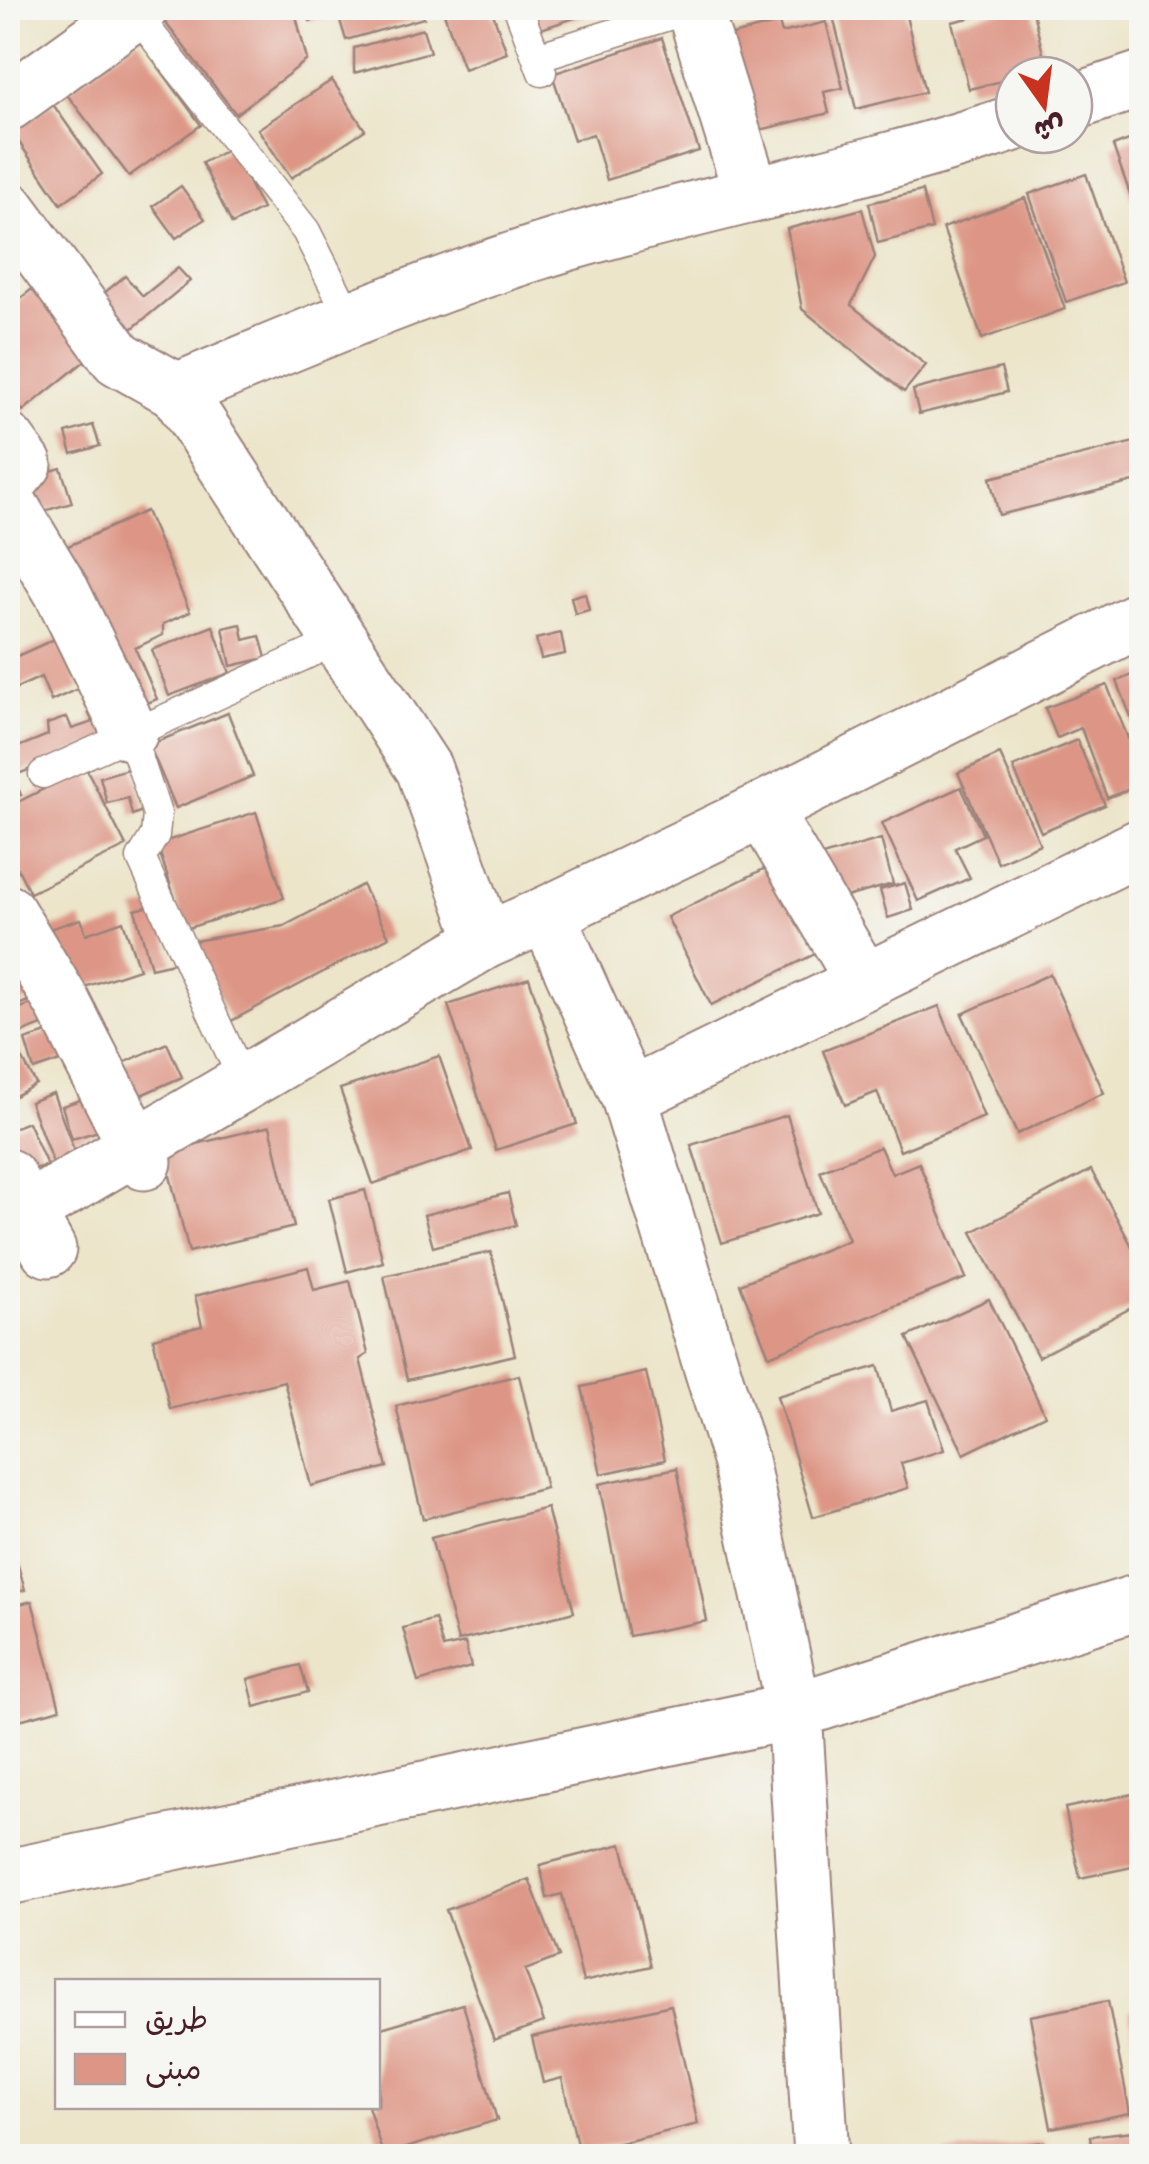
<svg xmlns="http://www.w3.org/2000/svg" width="1149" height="2164" font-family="'Indie Flower','Playpen Sans Arabic',sans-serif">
	<rect width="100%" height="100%" fill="#f6f6f2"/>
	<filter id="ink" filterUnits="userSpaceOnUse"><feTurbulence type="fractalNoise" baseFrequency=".01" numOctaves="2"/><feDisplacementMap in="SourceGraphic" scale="20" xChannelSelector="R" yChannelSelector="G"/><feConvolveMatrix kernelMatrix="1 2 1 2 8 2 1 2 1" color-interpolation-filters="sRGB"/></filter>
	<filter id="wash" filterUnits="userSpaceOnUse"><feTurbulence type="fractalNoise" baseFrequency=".0048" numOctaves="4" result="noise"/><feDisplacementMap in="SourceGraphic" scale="40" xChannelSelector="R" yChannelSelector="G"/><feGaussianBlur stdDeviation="2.25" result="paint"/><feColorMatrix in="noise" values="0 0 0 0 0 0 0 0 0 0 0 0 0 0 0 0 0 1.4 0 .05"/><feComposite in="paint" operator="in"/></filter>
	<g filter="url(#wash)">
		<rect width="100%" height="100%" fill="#ece5ca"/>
		<g id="blocks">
			<g fill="#dd9686">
				<polygon points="174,8 294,8 307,60 236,114 161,17"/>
				<polygon points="307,8 347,8 348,12 365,8 421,8 424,18 346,40 338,14 310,21"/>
				<polygon points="442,8 491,8 507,53 464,69"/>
				<polygon points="527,8 605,8 535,31"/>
				<polygon points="831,8 904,8 925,92 856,109"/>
				<polygon points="1011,8 1032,8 1047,70 1014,75 1014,78 969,89 952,22"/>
				<polygon points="826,22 843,88 824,92 829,113 748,133 725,37 779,23 782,33"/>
				<polygon points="423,29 430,52 354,73 354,48"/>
				<polygon points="662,38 699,151 607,180 593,134 574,140 552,74"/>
				<polygon points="138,39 201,125 129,176 65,92"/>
				<polygon points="332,80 365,130 291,178 258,129"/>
				<polygon points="52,103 102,174 61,204 12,132"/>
				<polygon points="1142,135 1142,225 1141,225 1113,146"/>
				<polygon points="231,148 262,209 232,224 202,163"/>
				<polygon points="1086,174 1124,282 1066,302 1029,194"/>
				<polygon points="181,186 205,219 176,238 153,206"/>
				<polygon points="922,191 932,229 878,243 869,203"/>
				<polygon points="1025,198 1065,309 982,339 943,228"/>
				<polygon points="862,209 875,257 851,305 926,365 904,392 802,309 787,229"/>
				<polygon points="178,268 190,281 127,333 98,298 125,276 143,296"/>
				<polygon points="46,278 102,347 23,411 8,392 8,308"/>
				<polygon points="1001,368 1007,392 919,414 913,390"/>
				<polygon points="93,425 100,446 72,454 66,433"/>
				<polygon points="1142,440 1142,480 999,515 990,478"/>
				<polygon points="61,468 72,503 37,513 27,478"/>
				<polygon points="146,511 190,612 163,624 163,635 135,648 157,699 126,712 55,552"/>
				<polygon points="585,593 589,610 575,614 571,597"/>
				<polygon points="241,624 244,640 260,636 266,658 231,666 223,628"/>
				<polygon points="213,626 230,673 169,696 152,650"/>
				<polygon points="561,633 565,654 541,659 536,639"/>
				<polygon points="57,638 80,688 51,701 41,677 8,692 8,660"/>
				<polygon points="1142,671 1142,743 1141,743 1117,681"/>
				<polygon points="1107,685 1142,774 1142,784 1107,798 1081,728 1057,738 1045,708"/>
				<polygon points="109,707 120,734 13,776 21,795 8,800 8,751 48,735 47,724 67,717 72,729 93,722 89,714"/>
				<polygon points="228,713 253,776 176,808 149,745"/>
				<polygon points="1077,740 1105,805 1041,832 1013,767"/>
				<polygon points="1000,754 1040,844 998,863 958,773"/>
				<polygon points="134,767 145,810 132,815 128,798 107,803 100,777"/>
				<polygon points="86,768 126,846 30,893 8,849 8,807"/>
				<polygon points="961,787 983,835 955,848 970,878 918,901 882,823"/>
				<polygon points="256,812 284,898 185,929 157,844"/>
				<polygon points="881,839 893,884 835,900 822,856"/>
				<polygon points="772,865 815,954 711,1005 667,917"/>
				<polygon points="905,883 913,910 888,918 880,890"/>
				<polygon points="362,885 389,937 231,1021 188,942 284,926"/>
				<polygon points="158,904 173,963 151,968 135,910"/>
				<polygon points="81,919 86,934 123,921 139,969 69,992 49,929"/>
				<polygon points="25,968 39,996 8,1010 8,976"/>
				<polygon points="1050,974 1104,1093 1017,1134 962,1014"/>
				<polygon points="529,978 577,1124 496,1150 448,1005"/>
				<polygon points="44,999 52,1021 19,1034 10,1012"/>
				<polygon points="939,1006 984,1117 900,1151 877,1092 845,1105 823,1051"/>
				<polygon points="65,1027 75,1056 34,1070 25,1040"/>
				<polygon points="8,1032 36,1084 8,1100"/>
				<polygon points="167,1043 182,1077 125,1102 110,1069"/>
				<polygon points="439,1056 472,1150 373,1184 340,1089"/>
				<polygon points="53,1093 78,1161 55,1169 30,1102"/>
				<polygon points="98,1094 109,1128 72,1139 62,1106"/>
				<polygon points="787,1115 818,1213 722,1243 691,1145"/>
				<polygon points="28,1122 47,1165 14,1178 8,1162 8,1130"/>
				<polygon points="270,1126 294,1227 189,1252 164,1152"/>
				<polygon points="880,1147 892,1174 919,1163 966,1278 769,1356 740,1284 849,1240 820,1171"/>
				<polygon points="1091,1170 1142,1265 1142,1302 1038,1357 972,1232"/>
				<polygon points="365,1190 383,1262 347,1272 329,1199"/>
				<polygon points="508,1193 516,1225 433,1247 424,1215"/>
				<polygon points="491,1252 515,1355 407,1380 384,1276"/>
				<polygon points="308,1267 314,1290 350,1281 368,1354 360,1359 387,1467 311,1486 284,1381 170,1409 153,1338 202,1326 195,1296"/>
				<polygon points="989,1299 1045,1415 964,1454 907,1337"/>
				<polygon points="878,1366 891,1411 928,1400 944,1450 901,1463 908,1488 813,1517 777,1396"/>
				<polygon points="646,1372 665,1460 601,1474 582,1387"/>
				<polygon points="519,1375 546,1488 423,1519 396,1406"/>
				<polygon points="677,1468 707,1621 629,1636 599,1484"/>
				<polygon points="547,1508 574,1612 458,1641 431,1538"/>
				<polygon points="8,1530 25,1590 8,1595"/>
				<polygon points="32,1601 60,1709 8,1723 8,1607"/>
				<polygon points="435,1619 443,1648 465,1643 471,1667 418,1682 403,1628"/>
				<polygon points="300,1665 308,1692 255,1707 248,1679"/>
				<polygon points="1142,1792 1142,1865 1080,1878 1065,1808"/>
				<polygon points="622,1844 651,1966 583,1982 562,1894 547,1898 540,1865"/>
				<polygon points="529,1879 559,1957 525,1970 544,2022 494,2040 446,1910"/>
				<polygon points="1108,2001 1130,2113 1051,2128 1030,2016"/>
				<polygon points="463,2004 497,2120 383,2155 368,2106 378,2106 378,2029"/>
				<polygon points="671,2005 698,2124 579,2153 562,2078 543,2083 532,2037"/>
				<polygon points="1142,2008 1142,2068 1139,2069 1130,2010"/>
				<polygon points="1142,2130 1142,2156 1092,2156 1090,2136"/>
				<polygon points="1044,2142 1045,2156 944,2156 944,2154"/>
			</g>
		</g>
	</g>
	<g filter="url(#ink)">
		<use href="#blocks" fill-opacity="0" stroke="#9b827a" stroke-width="2.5"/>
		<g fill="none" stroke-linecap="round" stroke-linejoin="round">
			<defs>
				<g id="service">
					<polyline points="518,8 542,72"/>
					<polyline points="134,12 306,231 350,318"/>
					<polyline points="537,57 694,8"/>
					<polyline points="130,732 157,814 155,835 141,858 244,1083"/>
					<polyline points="43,774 339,640"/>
				</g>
				<g id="minor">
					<polyline points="694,8 752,195"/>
					<polyline points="1074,102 1142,79"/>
					<polyline points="8,103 140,8"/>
					<polyline points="8,209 118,358 177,391 424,769 485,941 547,914 629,1097 740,1460 794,1711 821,2156"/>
					<path d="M177 391C305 337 434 283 567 243 715 200 868 172 1014 123"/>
					<polyline points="8,442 24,464 8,483"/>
					<polyline points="8,502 62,592 130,732"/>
					<polyline points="763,810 864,982"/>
					<polyline points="8,913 62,1002 144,1162"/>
					<polyline points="547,914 763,810 1142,618"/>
					<polyline points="629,1097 1142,846"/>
					<polyline points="8,1177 48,1249"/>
					<polyline points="8,1222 485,941"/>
					<polyline points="8,1877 794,1711 1142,1601"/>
				</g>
			</defs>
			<use href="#service" stroke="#9b827a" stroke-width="31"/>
			<use href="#minor" stroke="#9b827a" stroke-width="59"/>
			<use href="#service" stroke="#fff" stroke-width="28"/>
			<use href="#minor" stroke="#fff" stroke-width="55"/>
		</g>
	</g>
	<rect width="1149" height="2164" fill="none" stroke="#f6f6f2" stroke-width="40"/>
	<rect x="55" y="1979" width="325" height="130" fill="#f6f6f2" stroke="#b1a0a2" stroke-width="2.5"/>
	<rect x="75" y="2012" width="50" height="15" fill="#ffffff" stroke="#b1a0a2" stroke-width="2.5"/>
	<text x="145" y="2029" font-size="30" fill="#4a1f2b">طريق</text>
	<rect x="75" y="2054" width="50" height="30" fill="#dd9686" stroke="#b1a0a2" stroke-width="2.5"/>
	<text x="145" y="2079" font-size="30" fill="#4a1f2b">مبنى</text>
	<g transform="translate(1044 105) rotate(166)"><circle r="48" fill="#f6f6f2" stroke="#b1a0a2" stroke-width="2.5"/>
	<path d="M0-8L18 38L0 25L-18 38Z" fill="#c8321e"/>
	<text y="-15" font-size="28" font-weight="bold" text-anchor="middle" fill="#4a1f2b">ش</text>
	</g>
</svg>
